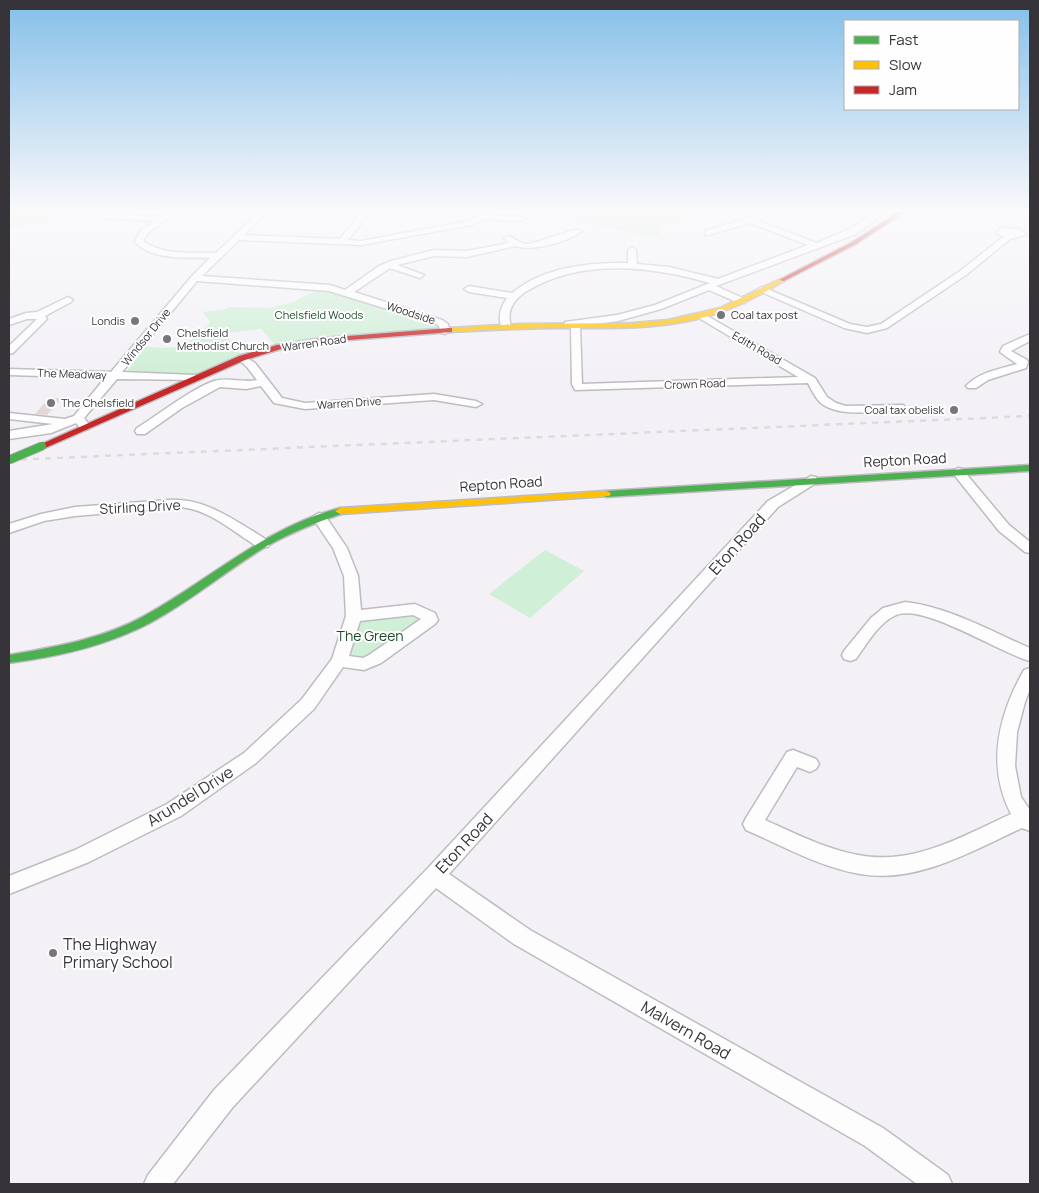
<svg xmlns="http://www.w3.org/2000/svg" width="1039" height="1193" font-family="Manrope,sans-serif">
	<rect width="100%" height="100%" fill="#f3f1f6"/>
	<g fill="#cfefd6">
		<polygon points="9,209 79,209 51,220 9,228"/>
		<polygon points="613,209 716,209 658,228 664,240 569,219"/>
		<path d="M317 290 346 295 433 322 437 325V330L276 346 261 329 225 333 241 354 192 376 125 374 145 347C179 349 187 349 210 322L203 312 226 309 228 307 271 308 293 302Z"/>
		<polygon points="545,550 584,571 530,618 489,594"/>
		<polygon points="411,614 422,618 366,660 343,656 357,622 364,619"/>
	</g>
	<polygon fill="#e5d8d5" points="49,398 62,398 47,415 35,414"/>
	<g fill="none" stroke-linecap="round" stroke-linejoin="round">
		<defs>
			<g id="street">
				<path d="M170 209H179L147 234 143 241C165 256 191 252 216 253L262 209H270L244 235 340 239 361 213 359 209H367L369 213 348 240 361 241 469 221 483 215 521 217 525 219 521 221 484 219 471 225 361 245 239 240 202 276 330 285 345 290 379 266 391 261 434 250 467 251 509 243 504 238 508 236C514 238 519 243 526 244 539 244 575 226 582 231 568 242 532 252 515 246L467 257 434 256 397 265 424 275 420 278 390 268 354 292 442 320 448 324 450 331 445 334 441 333 439 326 436 324 329 291 197 281 122 372 195 375 200 378 199 380 117 379 84 418 91 427 89 429H81L76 423 51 433 9 439V431L53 424 9 419V413L65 419 74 416 105 378 9 375V369L111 372 192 276 210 258C186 257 153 261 135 242L140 231 154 221 103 218 99 216 103 214 160 217Z"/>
				<polygon points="583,209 593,209 598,212 594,214"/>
				<path d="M876 209H884L874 221 856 234 716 286 745 299V303H739L709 290 661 309 618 321 580 326 582 384 798 377 699 318 697 316 702 313 815 378 827 397 836 403 846 406 903 405 905 407 899 410C877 411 834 419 818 400 814 395 811 389 808 383L575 390 572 384 571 327 565 326V322L617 315 655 305 710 283C651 266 581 258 527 291 514 299 506 310 511 326L506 329 501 326C498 315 501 307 507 298L469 292 464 289 469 286 512 293C543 267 589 262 628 263V250L632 247 636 250 637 264 669 267 718 279 808 245 750 223 708 235H705V231L774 210 778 212 777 214 757 220 816 243C839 234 859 227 876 209Z"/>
				<polygon points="1000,228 1019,229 1026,235 1010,239 966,275 887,328 867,333 844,328 757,290 762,287 765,288 850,324 867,327 881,324 960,271 1003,237 997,233"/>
				<polygon points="68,297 73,300 71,302 45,316 47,319 13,353 9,354 9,346 37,319 27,319 9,325 9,319 26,313 37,312"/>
				<path d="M1030 334V341L1011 351 1027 360 1028 362 1026 368 988 380 976 388H968L966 386C979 372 1000 369 1017 364L1000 352 1003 346Z"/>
				<path d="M242 355 255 363 282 398 305 403 434 394 476 401 482 404 476 407 434 400 305 409 274 403 261 386 246 389 220 387 182 408 145 434H137L135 431 137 428C158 415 191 389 214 381 228 377 243 383 257 380L247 367 237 358Z"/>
				<polygon points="958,468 962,469 1009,525 1030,542 1030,553 1025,552 999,531 952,472"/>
				<polygon points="811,476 816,477 817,480 816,483 778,507 449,874 530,930 883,1128 948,1175 952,1184 917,1184 865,1146 514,944 436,888 232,1108 173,1184 144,1184 148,1175 214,1090 428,868 768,501"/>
				<path d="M168 500C200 498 225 514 251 530 257 534 266 538 270 544L268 547H258C235 533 210 510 181 507L75 516 44 521 9 533V524L41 514 75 507Z"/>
				<path d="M319 513 324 514 347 548 358 576 361 610 415 604 435 613 438 620 435 624 381 663 364 670 343 667 314 709 256 763 181 816 89 862 9 894V876L75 850 167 804 244 753 302 699 332 659 346 616 344 576 333 548 312 517ZM413 615 421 619 369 655 363 658 349 656 360 621Z"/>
				<path d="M905 602C949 607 990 631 1030 648V661C999 653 921 601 894 616 878 624 866 645 856 659L850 661 844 659 842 655 844 651 871 618 883 608Z"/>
				<path d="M1030 668V689L1025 702 1017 732 1015 766 1021 797 1030 810V831L1022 828C972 851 917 884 860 874 820 867 783 846 746 830L743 824 746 818 787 752 793 750 816 759 819 764 816 769 810 772 797 767 765 820C796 834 826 849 858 855 913 866 963 836 1011 814 986 765 998 716 1024 670Z"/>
			</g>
			<g id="fast">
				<polygon points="1030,465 1030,471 606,497 601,494 606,491"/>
				<path d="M340 508 345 511 344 513C317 522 292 532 267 546 227 570 191 601 150 623 106 646 57 657 9 663V655C55 647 102 639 144 616 210 580 265 527 340 508Z"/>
			</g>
			<g id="slow">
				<path d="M782 278 785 280 784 281C762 294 740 306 715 314 666 330 615 328 564 328 525 328 487 330 449 332L445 330 449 328 521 324 633 323 668 320 720 308Z"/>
				<polygon points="606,491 609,492 611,494 609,496 340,514 335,511 340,508"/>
			</g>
			<g id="jam">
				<polygon points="903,209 910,209 856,244 784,281 779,280 852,242"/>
				<polygon points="449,328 452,328 452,332 323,342 281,349 245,360 45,448 42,449 37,446 239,356 277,345 323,338"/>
			</g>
		</defs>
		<use href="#street" stroke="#bebcc1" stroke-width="3"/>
		<use href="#fast" stroke="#bebcc1" stroke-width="3"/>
		<use href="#slow" stroke="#bebcc1" stroke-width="3"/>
		<use href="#jam" stroke="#bebcc1" stroke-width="3"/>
		<use href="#street" fill="#fdfdfe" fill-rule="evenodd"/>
		<use href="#fast" fill="#4caf50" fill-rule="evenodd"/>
		<use href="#slow" fill="#ffc107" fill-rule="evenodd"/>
		<use href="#jam" fill="#c62828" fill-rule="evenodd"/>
		<polyline stroke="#dbdbdc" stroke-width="2.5" stroke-dasharray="6 6" stroke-linecap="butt" points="9,460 1030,416"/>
		<defs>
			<polyline id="fast-bridge" points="9,460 42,446"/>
		</defs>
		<use href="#fast-bridge" stroke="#bebcc1" stroke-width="10" stroke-linecap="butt"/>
		<use href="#fast-bridge" stroke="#4caf50" stroke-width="8"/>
	</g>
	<linearGradient id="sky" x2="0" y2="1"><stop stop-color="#84bfe9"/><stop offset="0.56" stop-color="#faf9fb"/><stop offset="1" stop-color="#faf9fb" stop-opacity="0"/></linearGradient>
	<rect width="1039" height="376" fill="url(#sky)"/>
	<g fill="#78767a" stroke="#fefefe" stroke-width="2">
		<circle cx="721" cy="315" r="5"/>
		<circle cx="135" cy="321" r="5"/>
		<circle cx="167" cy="339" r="5"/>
		<circle cx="51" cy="403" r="5"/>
		<circle cx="954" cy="410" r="5"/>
		<circle cx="53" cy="953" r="5"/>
	</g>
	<g text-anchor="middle" stroke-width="4" stroke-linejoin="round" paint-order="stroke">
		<g font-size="11" fill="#363438" stroke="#fefefe">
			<text transform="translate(411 313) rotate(18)" y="4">Woodside</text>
			<text transform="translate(146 337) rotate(-51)" y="4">Windsor Drive</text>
			<text transform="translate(314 343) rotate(-8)" y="4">Warren Road</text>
			<text transform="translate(757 348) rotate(30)" y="4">Edith Road</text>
			<text transform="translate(72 374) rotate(2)" y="4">The Meadway</text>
			<text transform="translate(695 384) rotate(-2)" y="4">Crown Road</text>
			<text transform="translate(349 403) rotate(-4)" y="4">Warren Drive</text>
		</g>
		<g font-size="11" fill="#1b4c28" stroke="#fefefe">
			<text x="319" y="319">Chelsfield Woods</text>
		</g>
		<g font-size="11" fill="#363438" stroke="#fefefe" text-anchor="start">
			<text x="731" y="319">Coal tax post</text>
			<text x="125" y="325" text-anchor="end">Londis</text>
			<text x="177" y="337">Chelsfield<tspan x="177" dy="13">Methodist Church</tspan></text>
			<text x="61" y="407">The Chelsfield</text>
			<text x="944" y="414" text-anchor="end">Coal tax obelisk</text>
		</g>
		<g font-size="14" fill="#363438" stroke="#fefefe">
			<text transform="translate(905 460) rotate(-3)" y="5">Repton Road</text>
			<text transform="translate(501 484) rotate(-4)" y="5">Repton Road</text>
			<text transform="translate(140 507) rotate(-3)" y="5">Stirling Drive</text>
		</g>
		<g font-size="14" fill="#1b4c28" stroke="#fefefe">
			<text x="370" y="641">The Green</text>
		</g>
		<g font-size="16" fill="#363438" stroke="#fefefe">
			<text transform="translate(737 544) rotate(-48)" y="6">Eton Road</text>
			<text transform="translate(190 796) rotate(-32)" y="6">Arundel Drive</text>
			<text transform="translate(464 843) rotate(-47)" y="6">Eton Road</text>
			<text transform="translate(686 1030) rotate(30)" y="6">Malvern Road</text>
		</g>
		<g font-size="16" fill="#363438" stroke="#fefefe" text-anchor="start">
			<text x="63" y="950">The Highway<tspan x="63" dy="18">Primary School</tspan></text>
		</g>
	</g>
	<rect width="1039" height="1193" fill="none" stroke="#363438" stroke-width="20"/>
	<rect x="844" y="20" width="175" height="90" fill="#fefefe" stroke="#aeadaf"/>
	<rect x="854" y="36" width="25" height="8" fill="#4caf50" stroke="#aeadaf"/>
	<text x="889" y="45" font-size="15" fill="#363438">Fast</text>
	<rect x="854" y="61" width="25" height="8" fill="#ffc107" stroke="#aeadaf"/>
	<text x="889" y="70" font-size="15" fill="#363438">Slow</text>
	<rect x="854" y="86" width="25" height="8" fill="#c62828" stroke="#aeadaf"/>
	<text x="889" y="95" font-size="15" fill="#363438">Jam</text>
</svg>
